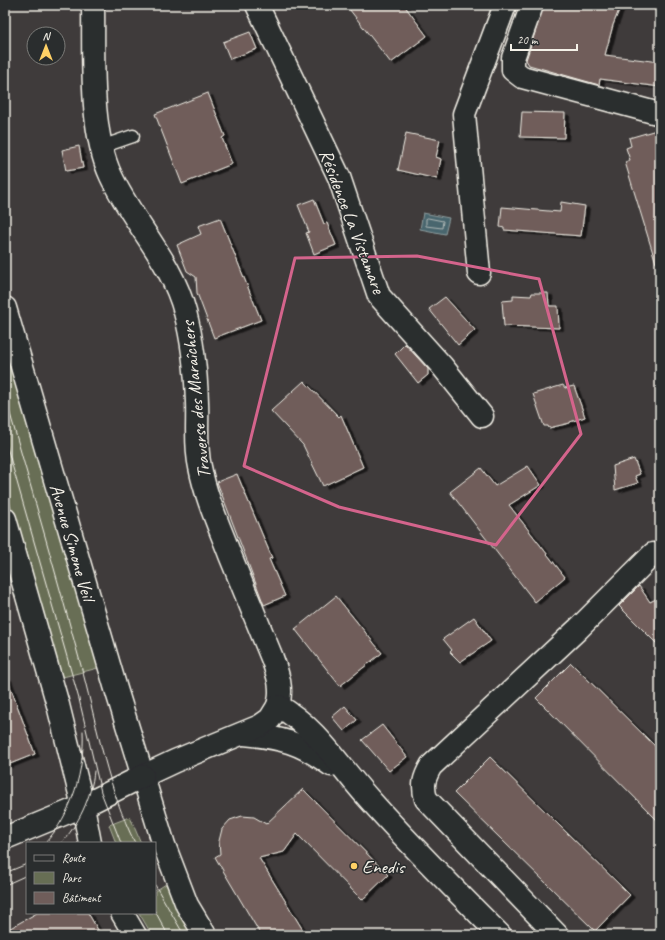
<svg xmlns="http://www.w3.org/2000/svg" width="665" height="940" font-family="Caveat,sans-serif">
	<defs>
		<filter id="shadow"><feDropShadow dx="4.5" dy="2.5" stdDeviation="0" flood-color="#0009"/></filter>
	</defs>
	<rect width="100%" height="100%" fill="#3f3b3b"/>
	<filter id="ink" filterUnits="userSpaceOnUse"><feTurbulence type="fractalNoise" baseFrequency=".025" numOctaves="2"/><feDisplacementMap in="SourceGraphic" scale="8" xChannelSelector="R" yChannelSelector="G"/><feConvolveMatrix kernelMatrix="1 2 1 2 8 2 1 2 1" color-interpolation-filters="sRGB"/></filter>
	<g filter="url(#ink)">
		<g fill="#676e54" stroke="#aeb09e">
			<polygon points="5,346 98,668 59,678 5,486"/>
			<polygon points="130,817 141,843 116,843 109,825"/>
			<polygon points="166,884 177,910 192,935 152,935 139,913 155,913 155,891"/>
		</g>
		<polygon fill="#4a666e" stroke="#8e9e9f" points="423,213 449,218 445,234 420,229"/>
		<g fill="none" stroke-linecap="round" stroke-linejoin="round">
			<polygon stroke="#b0b9b7" stroke-width="1" points="428,218 443,221 442,228 426,226 426,219"/>
		</g>
		<g fill="#6f5d5a" stroke="#f4f1e8" filter="url(#shadow)">
			<polygon points="346,5 404,5 427,36 391,63"/>
			<polygon points="544,5 621,5 613,25 605,55 660,62 660,87 600,79 599,85 529,65 526,60"/>
			<polygon points="250,32 257,49 230,59 223,42"/>
			<polygon points="208,93 225,136 222,138 232,164 182,184 155,114"/>
			<polygon points="522,112 565,113 564,138 520,137"/>
			<polygon points="660,129 660,262 656,263 625,162 630,160 626,148 631,146 629,138"/>
			<polygon points="406,133 440,140 436,157 441,159 437,179 398,170"/>
			<polygon points="79,146 83,168 66,171 62,150"/>
			<polygon points="314,199 324,224 327,223 336,245 314,254 306,233 309,232 298,205"/>
			<polygon points="561,202 585,206 581,236 504,230 504,228 500,227 502,207 560,212"/>
			<polygon points="220,218 261,320 214,338 197,293 196,277 187,271 177,245 201,234 198,226"/>
			<polygon points="532,293 548,293 549,306 558,306 559,328 504,326 502,301 513,300 513,295 531,296"/>
			<polygon points="445,297 475,330 458,345 429,309"/>
			<polygon points="405,344 428,369 428,375 418,383 395,354"/>
			<polygon points="304,381 339,417 341,415 363,467 323,486 303,445 271,411"/>
			<polygon points="563,385 565,388 574,386 585,417 570,422 570,423 549,428 548,426 544,426 533,394"/>
			<polygon points="634,459 640,474 635,476 638,483 615,490 613,466"/>
			<polygon points="528,466 541,485 509,505 565,577 535,602 450,492 481,468 495,486"/>
			<polygon points="237,474 272,558 269,559 285,596 264,605 217,482"/>
			<polygon points="639,586 650,602 660,597 660,647 619,606"/>
			<polygon points="336,596 382,653 340,686 295,629"/>
			<polygon points="474,617 491,641 460,662 450,652 452,650 443,639"/>
			<polygon points="571,663 660,751 660,823 536,698"/>
			<polygon points="5,678 7,678 35,754 5,766"/>
			<polygon points="345,706 357,720 344,731 332,717"/>
			<polygon points="382,725 407,757 389,771 362,740"/>
			<polygon points="490,757 630,895 595,931 454,793"/>
			<polygon points="303,789 388,875 362,900 297,834 284,852 259,858 306,935 261,935 215,857 220,854 219,841 222,829 230,820 242,816 254,817 266,824"/>
			<polygon points="37,913 88,913 101,935 5,935 5,931"/>
		</g>
		<g fill="none" stroke-linecap="round" stroke-linejoin="round">
			<defs>
				<polyline id="lane" points="101,147 133,136"/>
				<g id="street">
					<path d="M93 5C94 57 89 129 111 176 133 223 172 261 185 312 193 342 196 371 197 402 198 424 195 445 200 467 206 498 219 526 230 555 244 589 258 624 272 658 278 674 283 689 278 706"/>
					<polyline points="257,5 339,177 379,296 442,366 482,416"/>
					<polyline points="532,5 513,58 513,70 522,77 660,114"/>
					<polyline points="479,273 464,114 505,5"/>
					<path d="M557 935 426 799C422 785 424 778 431 766L578 629 653 554"/>
				</g>
				<g id="secondary">
					<polyline points="5,308 116,689 164,845 187,905 205,935"/>
					<polyline points="5,519 58,705 83,806 90,843"/>
					<path d="M244 734C282 738 300 742 331 765"/>
					<path d="M143 776 175 761 260 726 270 719 278 706C317 727 341 769 371 801 412 847 456 891 500 935"/>
					<polyline points="122,913 135,935"/>
				</g>
				<polyline id="primary" points="5,838 83,806 143,776"/>
			</defs>
			<use href="#lane" stroke="#f4f1e8" stroke-width="15"/>
			<use href="#street" stroke="#f4f1e8" stroke-width="25"/>
			<use href="#secondary" stroke="#f4f1e8" stroke-width="25"/>
			<use href="#primary" stroke="#f4f1e8" stroke-width="25"/>
			<use href="#lane" stroke="#2a2d2e" stroke-width="12"/>
			<use href="#street" stroke="#2a2d2e" stroke-width="22"/>
			<use href="#secondary" stroke="#2a2d2e" stroke-width="22"/>
			<use href="#primary" stroke="#2a2d2e" stroke-width="22"/>
			<g stroke="#f4f1e8" stroke-width="1">
				<path d="M5 396C31 488 58 580 83 673 98 730 108 789 135 843"/>
				<polyline points="5,440 79,699 101,792 121,843"/>
				<path d="M45 843C72 815 85 769 83 731"/>
				<path d="M61 843C78 826 92 796 94 771"/>
				<polyline points="5,873 27,864"/>
				<polyline points="5,885 27,875"/>
				<polyline points="155,885 184,935"/>
				<polyline points="155,911 168,935"/>
			</g>
		</g>
	</g>
	<path fill="none" stroke="#d4648c" stroke-width="3" stroke-linejoin="round" d="M417 256 539 279 581 434 496 545 339 507 244 466 295 258Z"/>
	<circle fill="#ffd166" stroke="#2a2d2e" stroke-width="1.5" cx="354" cy="866" r="4"/>
	<g text-anchor="middle" stroke-width="3" stroke-linejoin="round" paint-order="stroke">
		<g font-size="19" fill="#f4f1e8" stroke="#2a2d2e">
			<text transform="translate(353 221) rotate(69)" y="7">Résidence La Vistamare</text>
			<text transform="translate(195 400) rotate(-96)" y="7">Traverse des Maraîchers</text>
			<text transform="translate(73 542) rotate(74)" y="7">Avenue Simone Veil</text>
		</g>
		<g font-size="19" fill="#f4f1e8" stroke="#2a2d2e" text-anchor="start">
			<text x="362" y="873">Enedis</text>
		</g>
	</g>
	<rect width="665" height="940" fill="none" stroke="#2a2d2e" stroke-width="20"/>
	<rect x="10" y="10" width="645" height="920" fill="none" stroke="#f4f1e8" stroke-width="1.5" filter="url(#ink)"/>
	<rect x="26" y="842" width="130" height="72" fill="#2a2d2e" stroke="#7b7b78"/>
	<rect x="34" y="855" width="20" height="6" fill="#2a2d2e" stroke="#7b7b78"/>
	<text x="62" y="862" font-size="12" fill="#f4f1e8">Route</text>
	<rect x="34" y="872" width="20" height="12" fill="#676e54" stroke="#7b7b78"/>
	<text x="62" y="882" font-size="12" fill="#f4f1e8">Parc</text>
	<rect x="34" y="892" width="20" height="12" fill="#6f5d5a" stroke="#7b7b78"/>
	<text x="62" y="902" font-size="12" fill="#f4f1e8">Bâtiment</text>
	<g transform="translate(46 46)"><circle r="19" fill="#2a2d2e" stroke="#7b7b78"/>
	<path d="M0-3L7 15L0 10L-7 15Z" fill="#ffd166"/>
	<text y="-6" font-size="11" font-weight="bold" text-anchor="middle" fill="#f4f1e8">N</text>
	</g>
	<path d="M511 44v6h66v-6" fill="none" stroke="#f4f1e8" stroke-width="2"/>
	<text x="517" y="44" font-size="12" fill="#f4f1e8" stroke="#2a2d2e" stroke-width="3" paint-order="stroke">20 m</text>
</svg>
